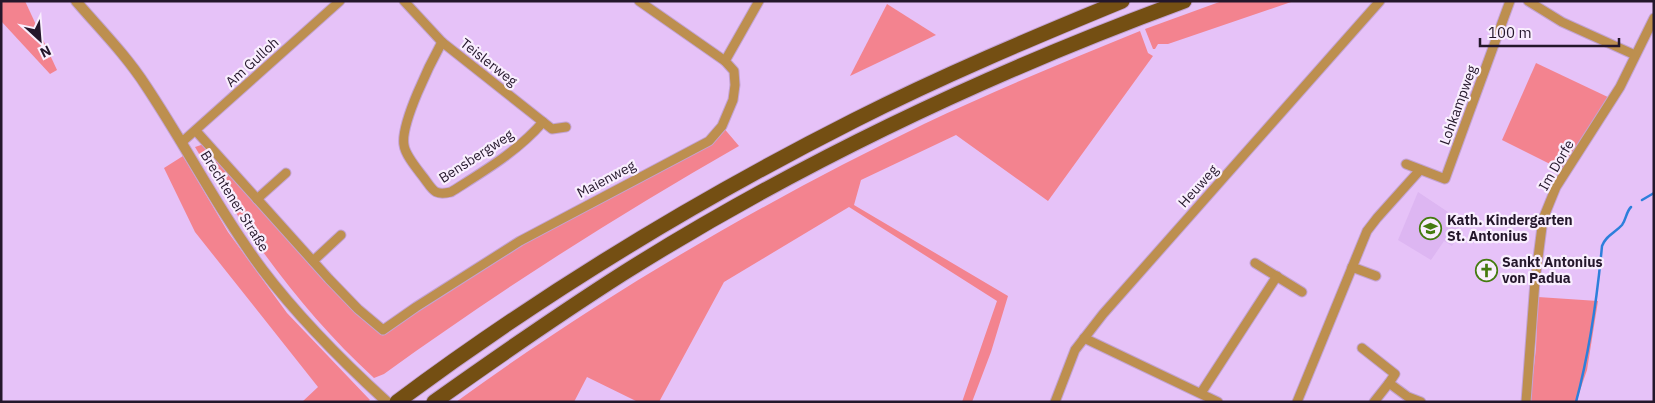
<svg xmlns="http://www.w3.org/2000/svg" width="1655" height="403" font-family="'IBM Plex Sans',sans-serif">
	<rect width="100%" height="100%" fill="#e6c2f8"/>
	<polygon fill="#ddb6f2" points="1418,192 1463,222 1452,237 1456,240 1452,246 1444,241 1431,260 1398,240"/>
	<g fill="#f3838f">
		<polygon points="1,1 25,1 57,70 50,74 1,21"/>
		<polygon points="1222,1 1294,1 1168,44 1158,44 1155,49 1153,49 1145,29"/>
		<polygon points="887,4 936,35 850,76"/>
		<path d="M1140 31 1148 53 1153 56 1048 201 956 135 861 180 854 205 1008 296 991 352 972 402H962L997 301 849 207 724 282 659 402H638L587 377 574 402H456C603 295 761 203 924 124 995 90 1067 61 1140 31Z"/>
		<polygon points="1536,63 1612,99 1566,172 1502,140"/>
		<path d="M722 126 739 146C616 216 499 291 384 374L374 378C301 311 245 232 195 147L207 143 329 279 383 330 520 241 697 148Z"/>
		<polygon points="183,156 228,232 287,313 370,400 367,402 302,402 318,387 195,232 164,168"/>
		<polygon points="1538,297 1598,301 1587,370 1576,402 1530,402 1536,348"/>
	</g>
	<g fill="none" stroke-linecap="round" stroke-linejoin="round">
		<g stroke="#2d7fdb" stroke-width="2.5">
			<polyline points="1642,200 1654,193"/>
			<path d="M1576 402C1590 350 1597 299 1602 246 1606 235 1615 233 1622 225 1626 220 1626 212 1631 207"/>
		</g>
		<defs>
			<g id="minor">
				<polyline points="404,1 442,42 552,129 566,127"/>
				<polyline points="639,1 725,61"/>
				<polyline points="1528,1 1562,22 1635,55"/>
				<path d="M442 42C431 62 400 124 404 145 405 155 418 170 424 178 433 190 434 196 451 192 484 171 517 152 543 122"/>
				<polyline points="196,131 329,279 358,309 383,330 416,307 520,241 709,141 722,126 733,100 735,85 734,71 725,61 759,1"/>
				<polyline points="182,142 340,1"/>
				<polyline points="1406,164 1445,179 1510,1"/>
				<polyline points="257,199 286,173"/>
				<polyline points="313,261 341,235"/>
				<polyline points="1255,263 1302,292"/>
				<polyline points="1352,267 1376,276"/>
				<polyline points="1084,338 1218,402"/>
				<polyline points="1362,348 1395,374 1389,383 1408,397 1421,402"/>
				<polyline points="1201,393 1277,276"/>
				<polyline points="1055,402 1075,350 1103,314 1380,1"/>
				<polyline points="1297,402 1367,231 1377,218 1420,170"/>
				<polyline points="1374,402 1389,383"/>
				<polyline points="1526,402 1535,281 1543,219 1556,187 1620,87 1654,18"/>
			</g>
			<path id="tertiary" d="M76 1C100 29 126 55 146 86 186 146 219 211 262 269 299 318 342 361 387 402"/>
			<g id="motorway">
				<path d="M397 402C542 294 695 201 855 120 942 76 1032 38 1122 1"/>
				<path d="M434 402C496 358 558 315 622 274 797 164 991 72 1184 1"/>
			</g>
		</defs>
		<use href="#minor" stroke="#c3a3d3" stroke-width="11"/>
		<use href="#tertiary" stroke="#c3a3d3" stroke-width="12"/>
		<use href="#motorway" stroke="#c3a3d3" stroke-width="17"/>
		<use href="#minor" stroke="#bd8f4f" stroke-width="9"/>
		<use href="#tertiary" stroke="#bd8f4f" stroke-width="10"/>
		<use href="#motorway" stroke="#744f13" stroke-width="15"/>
	</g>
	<defs>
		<symbol id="school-ring" viewBox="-11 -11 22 22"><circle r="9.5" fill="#f9eefe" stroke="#457b10" stroke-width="1.5"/><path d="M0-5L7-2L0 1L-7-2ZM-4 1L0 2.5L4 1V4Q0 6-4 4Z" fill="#457b10"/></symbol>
		<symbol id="church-ring" viewBox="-11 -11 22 22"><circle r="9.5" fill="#f9eefe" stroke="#457b10" stroke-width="1.5"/><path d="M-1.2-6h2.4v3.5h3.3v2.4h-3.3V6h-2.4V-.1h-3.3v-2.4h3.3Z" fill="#457b10"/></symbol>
	</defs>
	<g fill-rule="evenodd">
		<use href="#school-ring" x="1418" y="216" width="25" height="25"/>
		<use href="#church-ring" x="1474" y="258" width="25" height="25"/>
	</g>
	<g text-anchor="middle" stroke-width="4.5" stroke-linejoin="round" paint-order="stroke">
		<g font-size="14" fill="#24172b" stroke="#f9eefe">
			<text transform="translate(252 62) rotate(-42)" y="5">Am Gulloh</text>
			<text transform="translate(489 62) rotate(38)" y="5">Teislerweg</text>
			<text transform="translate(1458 105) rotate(-70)" y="5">Lohkampweg</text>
			<text transform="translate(476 156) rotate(-33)" y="5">Bensbergweg</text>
			<text transform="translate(1556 165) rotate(-60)" y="5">Im Dorfe</text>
			<text transform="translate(606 179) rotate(-28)" y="5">Maienweg</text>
			<text transform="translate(1198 186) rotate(-48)" y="5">Heuweg</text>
			<text transform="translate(235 201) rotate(58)" y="5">Brechtener Straße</text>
		</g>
		<g font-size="14" font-weight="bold" fill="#24172b" stroke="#f9eefe" text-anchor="start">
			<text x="1447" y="225">Kath. Kindergarten<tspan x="1447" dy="16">St. Antonius</tspan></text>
			<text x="1502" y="267">Sankt Antonius<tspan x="1502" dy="16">von Padua</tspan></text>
		</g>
	</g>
	<rect width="1655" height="403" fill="none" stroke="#24172b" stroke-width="5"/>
	<g transform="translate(40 40) rotate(154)" stroke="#f9eefe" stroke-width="4" paint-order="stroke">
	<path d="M0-4L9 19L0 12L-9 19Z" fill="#24172b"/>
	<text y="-8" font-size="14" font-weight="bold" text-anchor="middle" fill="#24172b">N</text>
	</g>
	<path d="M1480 38v8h139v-8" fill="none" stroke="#24172b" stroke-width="2.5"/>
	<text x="1488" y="38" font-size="15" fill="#24172b" stroke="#f9eefe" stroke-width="4" paint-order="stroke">100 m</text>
</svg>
